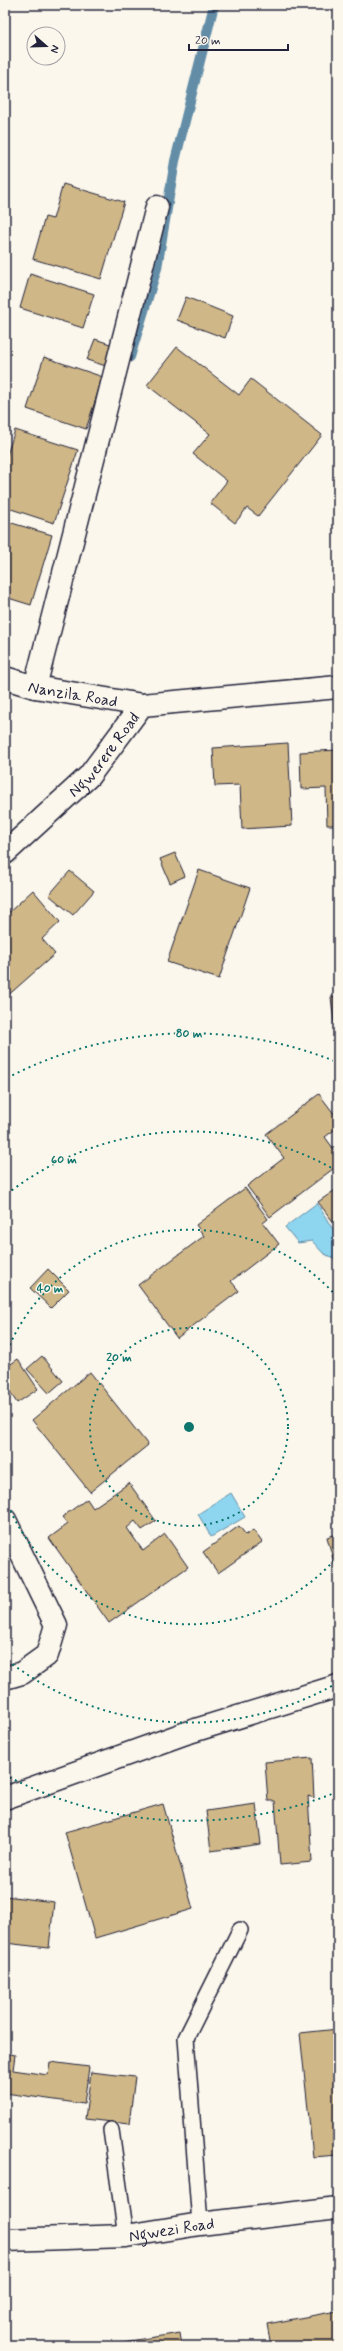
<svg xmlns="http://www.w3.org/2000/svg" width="343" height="2351" font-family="Mynerve,sans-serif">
	<rect width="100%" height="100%" fill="#fbf7ec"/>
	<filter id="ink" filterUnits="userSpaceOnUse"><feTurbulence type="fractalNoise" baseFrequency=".025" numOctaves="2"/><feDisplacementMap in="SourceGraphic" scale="8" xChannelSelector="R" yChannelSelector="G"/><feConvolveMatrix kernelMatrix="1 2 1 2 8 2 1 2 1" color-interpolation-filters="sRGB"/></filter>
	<g filter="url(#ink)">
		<g fill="#8ed5ef" stroke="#638da7">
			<polygon points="317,1203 332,1228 338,1230 338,1261 323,1253 312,1241 298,1243 285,1227"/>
			<polygon points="231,1493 245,1517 211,1537 198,1514"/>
		</g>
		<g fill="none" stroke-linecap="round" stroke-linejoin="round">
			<polyline stroke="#638da7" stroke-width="10" points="130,357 157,268 175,161 214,5"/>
		</g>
		<g fill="#cfb787" stroke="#22223b">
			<polygon points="63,184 124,202 101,279 33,259 45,217 53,219"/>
			<polygon points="30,274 94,294 83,328 20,308"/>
			<polygon points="186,297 233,316 225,338 177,320"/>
			<polygon points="95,339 116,346 109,367 87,360"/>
			<polygon points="177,347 239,395 251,379 322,435 258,516 247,508 235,523 210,503 227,481 193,454 210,434 147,385"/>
			<polygon points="44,357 103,377 86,429 27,409"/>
			<polygon points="15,430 78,450 54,523 5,507 5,461"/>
			<polygon points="5,521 52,535 31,605 5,597"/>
			<polygon points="288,743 292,826 242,829 240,785 215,786 213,748"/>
			<polygon points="338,750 338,825 327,825 326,788 301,789 300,752"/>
			<polygon points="175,853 185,876 170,883 160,859"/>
			<polygon points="199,870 250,888 219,979 167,962"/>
			<polygon points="70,871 94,891 73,915 49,895"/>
			<polygon points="33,890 60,922 42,939 55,954 5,998 5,916"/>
			<polygon points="338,996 338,1047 337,1047 331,997"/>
			<polygon points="319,1094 338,1119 338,1127 325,1137 338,1155 338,1165 270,1217 247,1186 284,1158 266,1134"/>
			<polygon points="245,1188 268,1219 263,1223 279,1244 231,1281 239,1291 177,1338 138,1285 204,1236 196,1225"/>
			<polygon points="338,1188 338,1228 318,1202"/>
			<polygon points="48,1269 69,1290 51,1308 30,1288"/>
			<polygon points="42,1356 63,1381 49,1393 27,1369"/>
			<polygon points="18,1359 38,1389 17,1403 5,1385 5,1368"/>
			<polygon points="90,1372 148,1445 90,1492 32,1420"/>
			<polygon points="129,1483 156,1521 142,1530 135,1521 127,1528 143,1551 165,1534 188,1567 109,1623 49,1538 68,1524 62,1517 87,1499 93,1508"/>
			<polygon points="239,1526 246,1535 253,1530 262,1542 218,1573 203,1552"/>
			<polygon points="338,1534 338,1565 335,1566 327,1537"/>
			<polygon points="312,1758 314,1798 308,1796 312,1862 280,1865 275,1801 268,1801 265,1762"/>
			<polygon points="163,1804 193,1909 95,1938 65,1832"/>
			<polygon points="256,1804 261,1844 211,1851 206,1811"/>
			<polygon points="5,1896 54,1902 49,1948 5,1943"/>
			<polygon points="338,2029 338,2155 313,2157 300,2033"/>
			<polygon points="5,2053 15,2055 13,2070 48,2075 50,2062 89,2067 84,2104 5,2093"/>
			<polygon points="91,2072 135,2077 129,2124 85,2119"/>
			<polygon points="337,2311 338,2346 271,2346 267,2324"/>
			<polygon points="180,2333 182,2346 123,2346 123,2342"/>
		</g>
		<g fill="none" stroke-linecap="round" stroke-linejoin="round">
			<defs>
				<g id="lane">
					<polyline points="111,2130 126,2236"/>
					<polyline points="200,2224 186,2038 240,1930"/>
				</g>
				<g id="street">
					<path id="s1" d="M5 678 35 687 142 705"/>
					<polyline points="35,687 157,207"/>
					<polyline points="5,1520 56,1625 47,1655 22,1673 5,1678"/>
					<polyline points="5,1798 186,1733 338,1686"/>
					<path id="s2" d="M5 2240 126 2236 200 2224 338 2208"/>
				</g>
				<g id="secondary">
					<path id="s3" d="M5 853 89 776 142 705 338 687"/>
				</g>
			</defs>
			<use href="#lane" stroke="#22223b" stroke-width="18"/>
			<use href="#street" stroke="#22223b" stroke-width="25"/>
			<use href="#secondary" stroke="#22223b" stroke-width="25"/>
			<use href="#lane" stroke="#fbf7ec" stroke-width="15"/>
			<use href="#street" stroke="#fbf7ec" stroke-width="22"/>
			<use href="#secondary" stroke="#fbf7ec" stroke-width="22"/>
		</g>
	</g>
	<g fill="none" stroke="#0f766e" stroke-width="2" stroke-dasharray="2 4">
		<circle cx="189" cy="1427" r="99"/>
		<path d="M338 1556A197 197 0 0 1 5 1498M5 1356A197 197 0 0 1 338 1298"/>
		<path d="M337 1683A296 296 0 0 1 7 1660M7 1194A296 296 0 0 1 337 1171"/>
		<path d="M337 1792A394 394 0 0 1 7 1776M7 1078A394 394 0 0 1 337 1062"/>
	</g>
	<g text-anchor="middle" stroke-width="3" stroke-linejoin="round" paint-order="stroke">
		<g font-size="16" fill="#22223b" stroke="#fbf7ec">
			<text dy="6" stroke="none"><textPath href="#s1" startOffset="70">Nanzila Road</textPath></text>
			<text dy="6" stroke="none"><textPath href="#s3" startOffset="140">Ngwerere Road</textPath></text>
			<text dy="6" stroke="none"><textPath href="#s2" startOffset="167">Ngwezi Road</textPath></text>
		</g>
	</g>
	<circle cx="189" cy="1427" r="6" fill="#0f766e" stroke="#fbf7ec" stroke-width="2"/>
	<g font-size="12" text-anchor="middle" font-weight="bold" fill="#0f766e" stroke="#fbf7ec" stroke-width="3" stroke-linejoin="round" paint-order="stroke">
		<text x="189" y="1037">80 m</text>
		<text x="64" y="1163">60 m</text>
		<text x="50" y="1292">40 m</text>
		<text x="119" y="1361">20 m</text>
	</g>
	<rect width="343" height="2351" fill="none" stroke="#fbf7ec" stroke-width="20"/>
	<rect x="10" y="10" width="323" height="2331" fill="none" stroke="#22223b" stroke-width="1.5" filter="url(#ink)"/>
	<g transform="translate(46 46) rotate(110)"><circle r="19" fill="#fbf7ec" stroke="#a4a2a5"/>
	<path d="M0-3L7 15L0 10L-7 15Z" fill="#22223b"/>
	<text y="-6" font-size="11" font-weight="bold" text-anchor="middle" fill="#22223b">N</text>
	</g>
	<path d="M189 44v6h99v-6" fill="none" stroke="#22223b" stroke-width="2"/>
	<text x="195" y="44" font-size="12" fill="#22223b" stroke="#fbf7ec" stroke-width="3" paint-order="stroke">20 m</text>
</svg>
